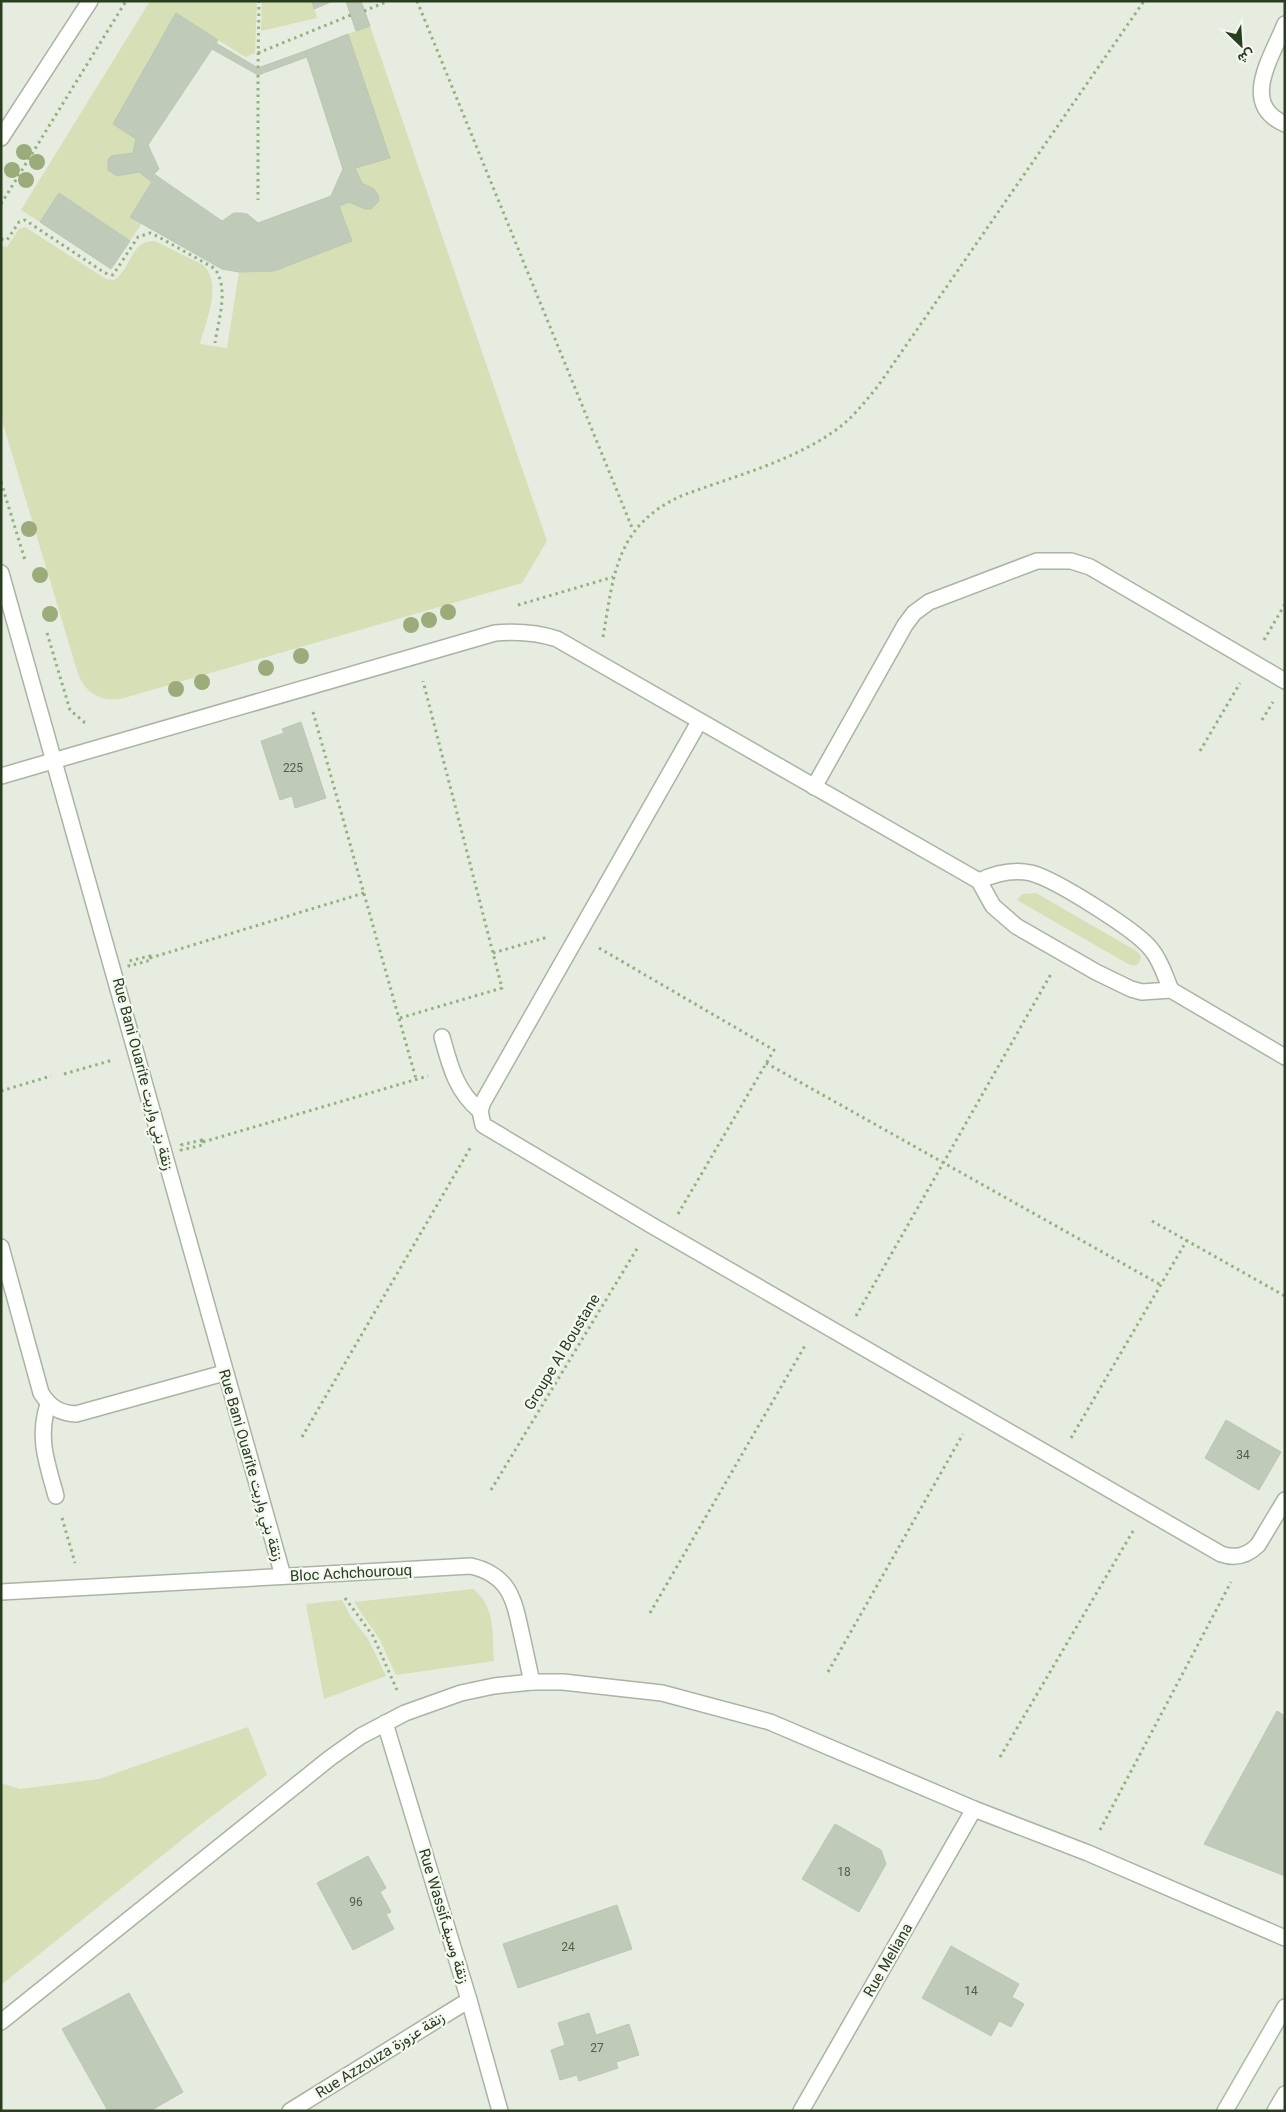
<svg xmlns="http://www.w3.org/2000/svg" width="1286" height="2112" font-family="Roboto,Vazirmatn,sans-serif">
	<rect width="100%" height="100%" fill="#e6ece0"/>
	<g fill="#d7dfb6">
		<polygon points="150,1 257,1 255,53 246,57 242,55 177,14 114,124 136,139 133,153 111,156 108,160 108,170 117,176 139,172 152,182 130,216 142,223 130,241 59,193 40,222 21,210"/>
		<polygon points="262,1 312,1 317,18 261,31"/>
		<path d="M370 26 547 541 522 583 124 698C102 703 87 695 78 674L1 417V245L7 247 19 229 25 227 106 279 114 280C131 270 131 239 155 241L203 265C223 284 206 320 200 344L227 348 239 272 274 271 352 241 339 206 349 202 365 209H371L379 201C378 189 372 190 363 183 360 180 358 173 355 168L390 157 348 34Z"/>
		<polygon points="1036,893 1138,952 1141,957 1139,963 1134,966 1128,964 1017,900 1022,894"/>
		<path d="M473 1589C496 1606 492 1635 494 1661L396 1675 380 1640 354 1602Z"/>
		<polygon points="342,1600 351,1617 368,1639 386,1676 324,1699 306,1604"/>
		<polygon points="248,1727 267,1775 199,1826 1,1985 1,1783 20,1789 99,1779"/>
	</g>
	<g fill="#c0cab8" stroke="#bbc6b2">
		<polygon points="312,1 333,1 314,9"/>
		<polygon points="346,1 361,1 370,26 356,31"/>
		<polygon points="176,13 218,40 148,145 159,169 154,174 222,221 234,213 241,213 247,214 258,223 331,196 343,169 305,51 348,34 390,158 355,168 362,183 374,189 378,195 379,201 371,209 365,209 349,202 339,206 352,241 274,271 239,272 222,269 130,217 152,182 139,172 117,176 108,170 108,160 111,156 133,153 136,139 113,124"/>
		<polygon points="216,43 258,68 305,51 307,57 258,75 212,49"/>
		<polygon points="59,193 130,241 111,269 40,222"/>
		<polygon points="301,722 326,798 295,808 292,796 280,800 261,741 284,733 282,729"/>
		<polygon points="1226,1420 1281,1452 1259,1490 1205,1458"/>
		<polygon points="1277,1711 1285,1716 1285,1876 1204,1844"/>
		<polygon points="835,1824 881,1850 886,1864 859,1912 802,1879"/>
		<polygon points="368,1856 386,1888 380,1892 391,1912 386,1914 394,1929 353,1950 317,1883"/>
		<polygon points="617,1905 632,1949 518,1988 503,1944"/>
		<polygon points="951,1946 1019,1984 1012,1997 1024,2004 1011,2027 999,2021 991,2036 922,1998"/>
		<polygon points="129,1993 183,2092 150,2111 108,2111 62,2029"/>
		<polygon points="589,2013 596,2035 629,2024 639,2055 616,2062 618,2068 579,2081 577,2075 560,2080 551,2050 565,2045 558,2023"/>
	</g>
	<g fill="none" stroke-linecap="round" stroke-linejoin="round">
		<defs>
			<g id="service">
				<path d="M1285 24C1272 57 1239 104 1285 124"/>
				<path d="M442 1037C450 1066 456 1091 480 1111"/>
				<path d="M48 1404C37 1439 47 1462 56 1496"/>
			</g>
			<g id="minor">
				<polyline points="1,138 90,1"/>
				<polyline points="1,573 283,1576"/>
				<path d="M699 722 483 1102 480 1111 483 1125 651 1225 1221 1554C1236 1559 1247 1556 1258 1545L1285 1500"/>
				<path d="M1 776 495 633C517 631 536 632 557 639L979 881 993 906 1016 926 1096 972 1131 989 1142 992 1171 990 1285 1057"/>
				<polyline points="814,787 905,625 914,613 929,602 1037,561 1071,561 1090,567 1285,681"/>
				<path d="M979 881C996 873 1012 869 1031 873 1055 879 1136 930 1151 949 1161 961 1165 976 1171 990"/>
				<path d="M1 1247 41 1393C50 1407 59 1413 76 1414L224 1373"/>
				<path d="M1 1592 471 1566C509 1575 514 1599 521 1632 525 1649 528 1665 532 1682"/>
				<polyline points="385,1723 469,2000 500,2111"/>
				<polyline points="1,2022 330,1758 361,1736 405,1713 461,1693 494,1686 532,1682 563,1682 662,1693 770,1722 974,1809 1088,1853 1285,1938"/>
				<polyline points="290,2111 469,2000"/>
				<polyline points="801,2111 974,1809"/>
			</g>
			<g id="secondary">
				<polyline points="1225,2111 1285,2007"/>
				<polyline points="1275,2111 1285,2094"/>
			</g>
		</defs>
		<use href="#service" stroke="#aab4a2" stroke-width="18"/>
		<use href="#minor" stroke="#aab4a2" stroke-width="18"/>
		<use href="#secondary" stroke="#acbca0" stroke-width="18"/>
		<g stroke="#91b27d" stroke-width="3" stroke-dasharray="2.5 4" stroke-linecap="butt">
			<polyline points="417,1 633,530"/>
			<polyline points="364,11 388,1"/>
			<polyline points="258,53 351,15"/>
			<polyline points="258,68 259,1"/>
			<polyline points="258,75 258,200"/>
			<polyline points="1,204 126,1"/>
			<path d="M1 239 7 240 19 222 25 220 105 273 113 275 138 237 150 233 157 236 214 268C230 287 218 321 215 343"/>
			<polyline points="1,482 25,560"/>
			<polyline points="518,605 613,577"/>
			<polyline points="47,633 70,710 84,722 89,723"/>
			<path d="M603 637C614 573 616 526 681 496 731 477 788 463 833 432 851 420 864 403 878 386L1144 1"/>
			<polyline points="1264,640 1285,604"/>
			<polyline points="313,712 416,1079"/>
			<polyline points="1262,720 1273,702"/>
			<polyline points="1200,751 1240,683"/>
			<polyline points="599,948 774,1050 678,1214"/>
			<polyline points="493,953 548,937"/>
			<polygon points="150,956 151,960 129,966 129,961"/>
			<polyline points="150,958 364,893"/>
			<polyline points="400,1018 502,988 423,681"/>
			<polyline points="766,1063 1161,1285"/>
			<polyline points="64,1074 113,1060"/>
			<polyline points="1,1091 51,1076"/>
			<polygon points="202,1140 203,1145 181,1150 181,1145"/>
			<polyline points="203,1142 428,1076"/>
			<polyline points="1152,1221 1285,1296"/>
			<polyline points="856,1316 1051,974"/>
			<polyline points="302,1437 472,1145"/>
			<polyline points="1071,1438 1187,1240"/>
			<polyline points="491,1490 638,1247"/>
			<polyline points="62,1518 75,1563"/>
			<polyline points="345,1598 373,1636 397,1690"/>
			<polyline points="650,1613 806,1344"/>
			<polyline points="828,1672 963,1434"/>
			<polyline points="1000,1757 1133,1531"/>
			<polyline points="1100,1830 1231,1582"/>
		</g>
		<use href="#service" stroke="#fff" stroke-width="15"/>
		<use href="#minor" stroke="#fff" stroke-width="15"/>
		<use href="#secondary" stroke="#fff" stroke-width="15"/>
	</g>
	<g fill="#9bac7a">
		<circle cx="24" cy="152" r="8"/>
		<circle cx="37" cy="162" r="8"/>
		<circle cx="12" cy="170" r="8"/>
		<circle cx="26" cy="180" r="8"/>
		<circle cx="29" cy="529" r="8"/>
		<circle cx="40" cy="575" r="8"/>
		<circle cx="448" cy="612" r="8"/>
		<circle cx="50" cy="614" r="8"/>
		<circle cx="429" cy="620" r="8"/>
		<circle cx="411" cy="625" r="8"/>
		<circle cx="301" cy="656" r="8"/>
		<circle cx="266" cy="668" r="8"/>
		<circle cx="202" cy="682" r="8"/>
		<circle cx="176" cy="689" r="8"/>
	</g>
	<g text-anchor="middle" stroke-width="4.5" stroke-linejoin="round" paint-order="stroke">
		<g font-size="12" fill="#4f6145">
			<text x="293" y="772">225</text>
			<text x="1243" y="1459">34</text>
			<text x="844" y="1876">18</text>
			<text x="356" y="1906">96</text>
			<text x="568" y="1951">24</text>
			<text x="971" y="1995">14</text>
			<text x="597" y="2052">27</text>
		</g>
		<g font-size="15" fill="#293e1f" stroke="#f5f8f0">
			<text transform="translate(143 1074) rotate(75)" y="5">Rue Bani Ouarite زنقة بني واريت</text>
			<text transform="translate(562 1352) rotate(-59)" y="5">Groupe Al Boustane</text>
			<text transform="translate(251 1465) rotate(74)" y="5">Rue Bani Ouarite زنقة بني واريت</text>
			<text transform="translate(351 1573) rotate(-3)" y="5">Bloc Achchourouq</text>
			<text transform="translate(444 1916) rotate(73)" y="5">Rue Wassifزنقة وسيف</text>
			<text transform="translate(888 1960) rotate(-60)" y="5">Rue Meliana</text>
			<text transform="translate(380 2055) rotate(-32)" y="5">Rue Azzouza زنقة عزوزة</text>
		</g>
	</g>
	<rect width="1286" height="2112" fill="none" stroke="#293e1f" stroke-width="5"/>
	<g transform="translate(1241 45) rotate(155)" stroke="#f5f8f0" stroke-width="4" paint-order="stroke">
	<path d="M0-4L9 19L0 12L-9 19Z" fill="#293e1f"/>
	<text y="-8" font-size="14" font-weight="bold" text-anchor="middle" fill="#293e1f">ش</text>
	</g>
</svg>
